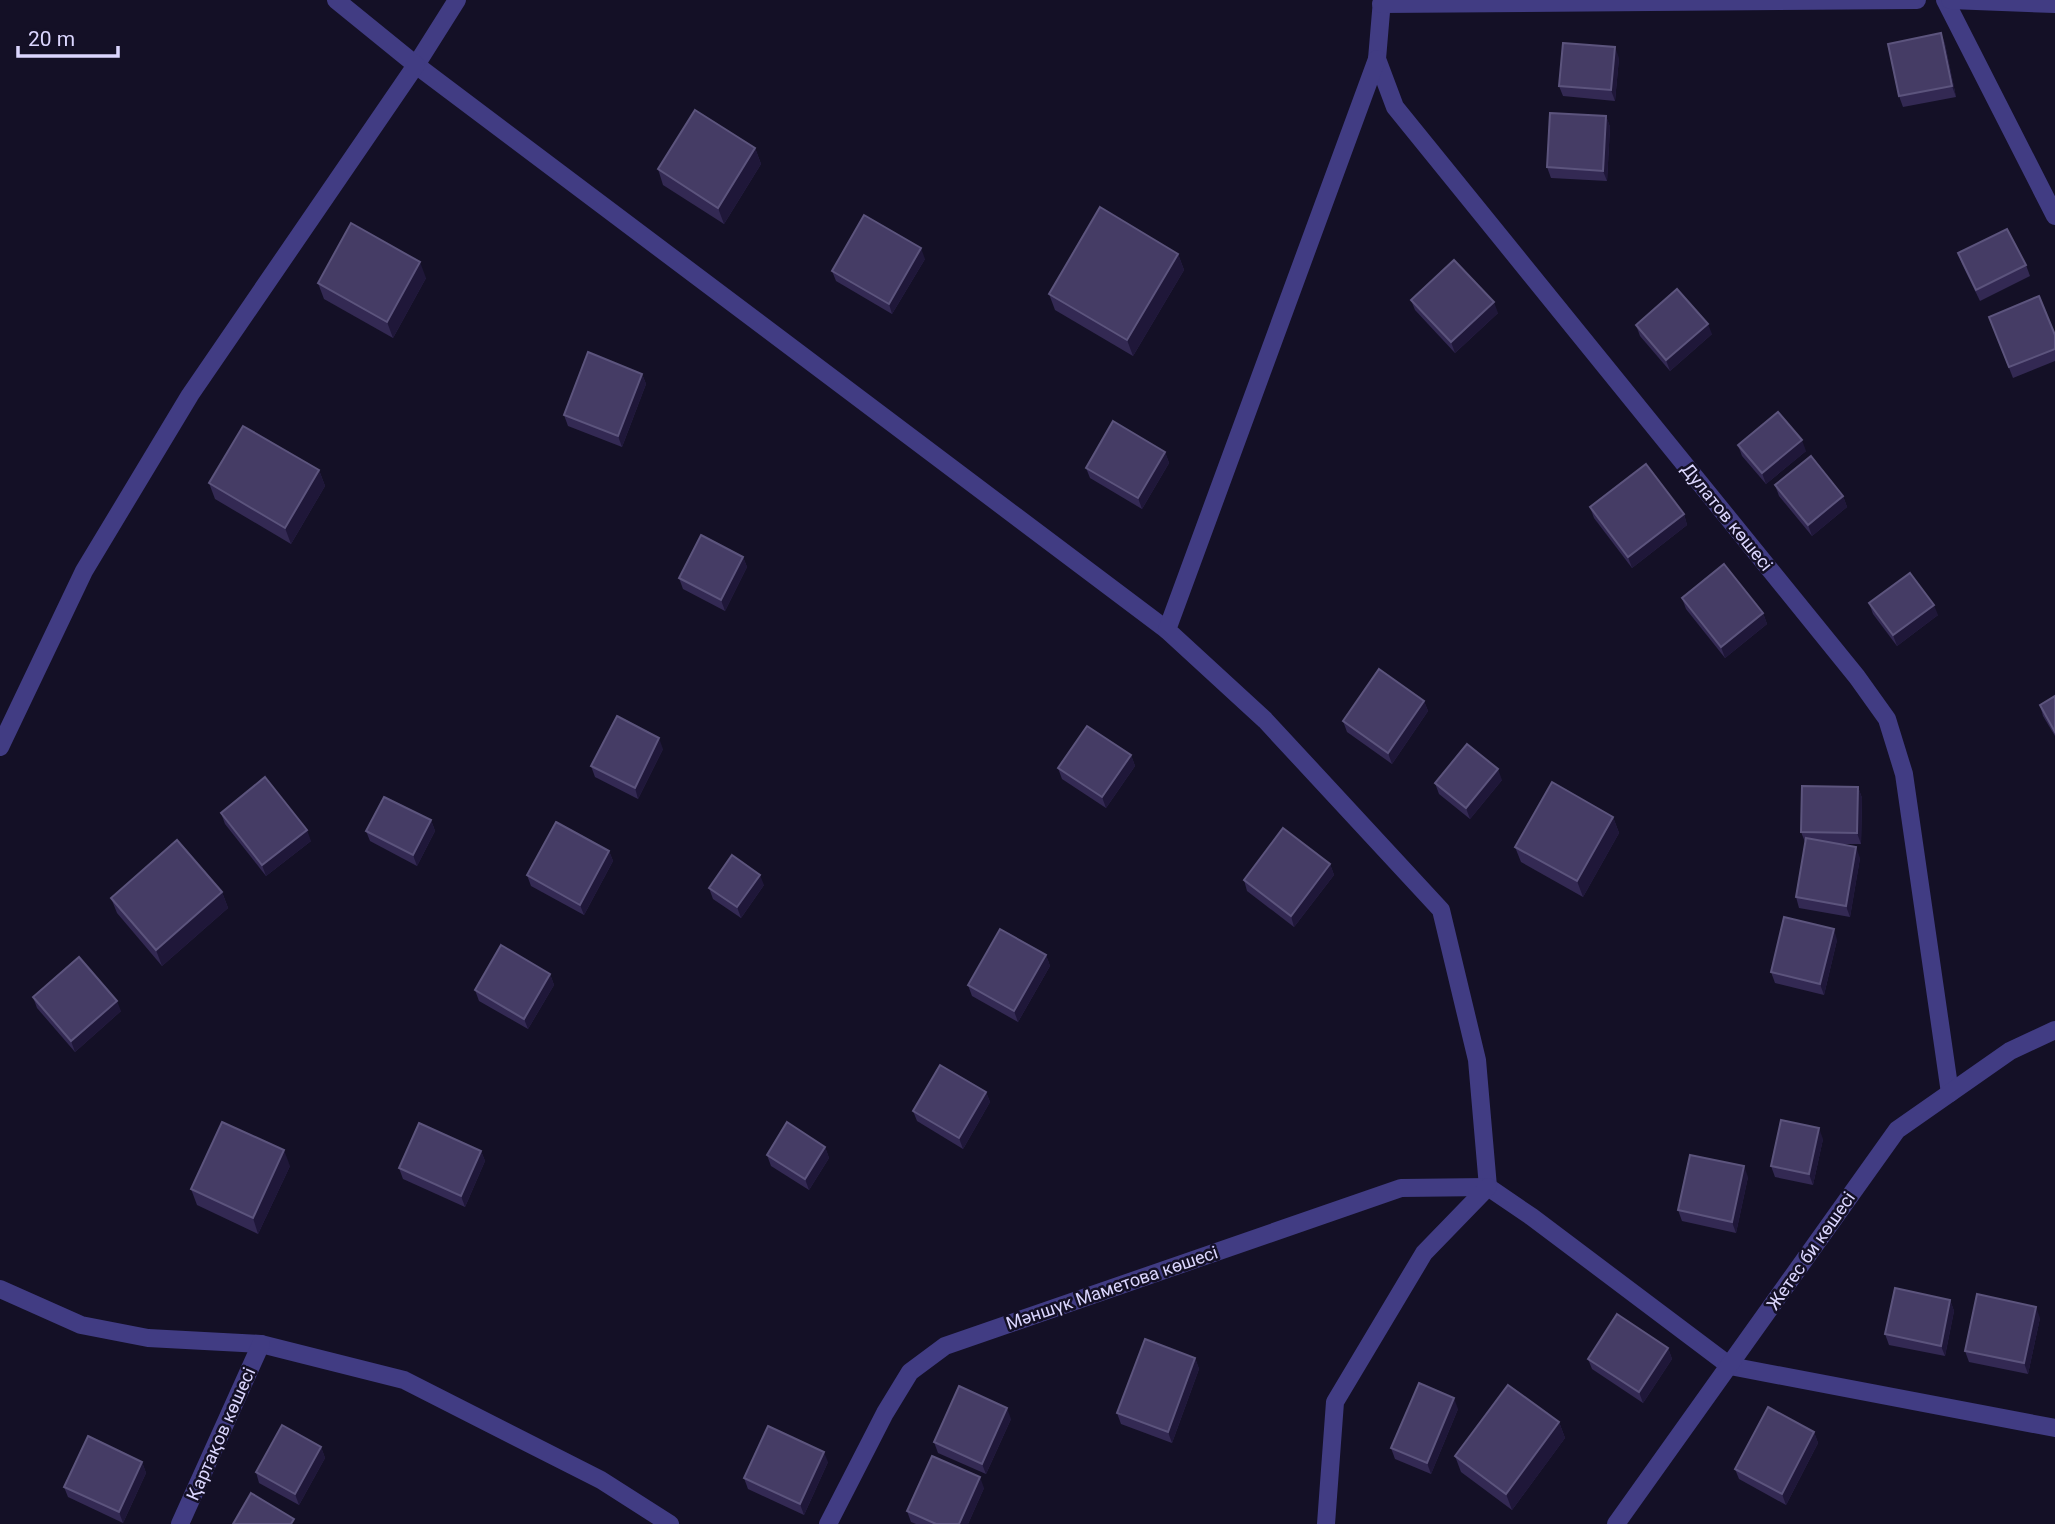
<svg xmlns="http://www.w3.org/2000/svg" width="2055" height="1524" font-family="Roboto,sans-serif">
	<rect width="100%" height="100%" fill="#141026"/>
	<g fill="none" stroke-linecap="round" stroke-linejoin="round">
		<g stroke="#413c83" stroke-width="18">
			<polyline points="457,0 416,65 1167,630"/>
			<polyline points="1382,0 1377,59 1395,107 1857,677 1887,719 1904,774 1950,1093"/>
			<polyline points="1945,0 2055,216"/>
			<polyline points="1950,0 2055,4"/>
			<polyline points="1381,4 1917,0"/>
			<polyline points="1377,59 1167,630 1265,720 1441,910 1477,1060 1488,1187"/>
			<polyline points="0,747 84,571 190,395 416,65 336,0"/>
			<polyline points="1488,1187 1532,1217 1730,1366 2055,1428"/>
			<polyline points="0,1289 81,1325 148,1338 261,1344 404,1380 601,1480 670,1524"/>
			<polyline points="180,1524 261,1344"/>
			<polyline points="828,1524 885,1413 910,1372 945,1346 1401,1188 1488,1187"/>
			<polyline points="1326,1524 1335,1402 1424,1253 1488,1187"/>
			<polyline points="1616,1524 1897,1130 2010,1051 2055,1030"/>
		</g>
	</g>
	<g fill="#332953">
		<polygon points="1941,33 1945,44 1956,97 1903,107 1899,96"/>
		<polygon points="1619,58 1615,101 1563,96 1559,86"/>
		<polygon points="1606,116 1610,127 1607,181 1551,178 1547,167"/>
		<polygon points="755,148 761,164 724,224 663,185 658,169"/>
		<polygon points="1958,253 2026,265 2030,276 1980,301 1962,264"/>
		<polygon points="1178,254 1184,270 1133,356 1055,310 1049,294"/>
		<polygon points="925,259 892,314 836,281 832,271"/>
		<polygon points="426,278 393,338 324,299 318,283"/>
		<polygon points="1411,300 1498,313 1455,353 1415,310"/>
		<polygon points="1989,317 2055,335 2055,361 2013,378"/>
		<polygon points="1636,325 1712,334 1670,371 1640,336"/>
		<polygon points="642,374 646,384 622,447 568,426 564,415"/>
		<polygon points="1738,445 1806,451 1766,484 1742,456"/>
		<polygon points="1165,452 1169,463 1142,509 1090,478 1086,468"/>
		<polygon points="319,470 325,486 291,544 215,499 209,483"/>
		<polygon points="1775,485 1843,496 1847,507 1812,536 1779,496"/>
		<polygon points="1590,507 1684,514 1687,525 1632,568 1594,518"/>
		<polygon points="743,557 747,567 725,611 683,589 679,578"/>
		<polygon points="1682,598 1763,613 1767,624 1725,658 1686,609"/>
		<polygon points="1869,603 1938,615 1897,646 1873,614"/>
		<polygon points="2055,696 2055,736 2043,716 2040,705"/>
		<polygon points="1424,701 1428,711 1392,764 1347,732 1343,721"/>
		<polygon points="663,749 638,799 595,777 591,766"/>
		<polygon points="1131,755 1135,766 1106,808 1062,779 1058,768"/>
		<polygon points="1502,780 1470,819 1439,794 1435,783"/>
		<polygon points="1858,787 1862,798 1861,844 1838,844 1860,858 1850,917 1799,908 1796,897 1805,842 1801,832"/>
		<polygon points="221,813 311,841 266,876 225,824"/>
		<polygon points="1613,817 1619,833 1583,897 1521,862 1515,847"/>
		<polygon points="431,820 435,831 417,866 370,841 366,831"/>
		<polygon points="609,851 613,861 584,915 531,886 527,875"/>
		<polygon points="1330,864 1334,875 1294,927 1247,891 1244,880"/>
		<polygon points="764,885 741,918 713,899 709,888"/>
		<polygon points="222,892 228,908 162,966 117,913 111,898"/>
		<polygon points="1837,940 1824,995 1775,983 1771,972"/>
		<polygon points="1046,955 1050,966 1018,1022 972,996 968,985"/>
		<polygon points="550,974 554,985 528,1029 479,1001 475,990"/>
		<polygon points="33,997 121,1011 75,1052 37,1008"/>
		<polygon points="986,1092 990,1102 963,1149 917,1121 913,1111"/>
		<polygon points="1823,1139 1813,1185 1775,1177 1771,1166"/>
		<polygon points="825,1147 829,1158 809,1190 771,1166 767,1155"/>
		<polygon points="481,1151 485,1161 465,1207 403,1179 399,1168"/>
		<polygon points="290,1166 258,1234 197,1205 191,1189"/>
		<polygon points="1748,1177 1736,1233 1682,1221 1678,1210"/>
		<polygon points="1950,1300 1954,1311 1945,1356 1889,1345 1885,1334"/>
		<polygon points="2040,1318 2028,1374 1969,1362 1965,1351"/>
		<polygon points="1668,1348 1672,1359 1643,1403 1592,1369 1588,1359"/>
		<polygon points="1195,1358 1199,1369 1172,1443 1121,1424 1117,1413"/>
		<polygon points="1458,1409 1431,1474 1395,1459 1391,1448"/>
		<polygon points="1011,1419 986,1474 938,1453 934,1442"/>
		<polygon points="1559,1422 1565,1438 1512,1510 1461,1472 1455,1456"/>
		<polygon points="1814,1432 1818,1443 1786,1505 1739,1479 1735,1469"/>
		<polygon points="321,1447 325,1458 299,1505 259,1483 256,1472"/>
		<polygon points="142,1462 146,1473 123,1523 68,1497 64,1487"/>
		<polygon points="828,1462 804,1515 748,1489 744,1478"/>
		<polygon points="984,1488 968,1524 916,1524 911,1522 907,1511"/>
	</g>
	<g fill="#1f1739">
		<polygon points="1941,33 1945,44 1956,97 1952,86"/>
		<polygon points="1615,47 1619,58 1615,101 1611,90"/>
		<polygon points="1606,116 1610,127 1607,181 1603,171"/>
		<polygon points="755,148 761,164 724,224 718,208"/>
		<polygon points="921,248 925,259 892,314 889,304"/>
		<polygon points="1178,254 1184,270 1133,356 1127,340"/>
		<polygon points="420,262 426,278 393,338 387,322"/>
		<polygon points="1494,302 1498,313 1455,353 1451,342"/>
		<polygon points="1708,324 1712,334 1670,371 1666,360"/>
		<polygon points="642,374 646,384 622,447 618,436"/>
		<polygon points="1802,440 1806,451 1766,484 1762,473"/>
		<polygon points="1165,452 1169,463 1142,509 1138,498"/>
		<polygon points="319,470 325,486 291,544 285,528"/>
		<polygon points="1843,496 1847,507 1812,536 1808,525"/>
		<polygon points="1684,514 1687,525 1632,568 1628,557"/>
		<polygon points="743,557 747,567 725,611 721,600"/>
		<polygon points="1934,605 1938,615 1897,646 1893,635"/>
		<polygon points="1763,613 1767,624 1725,658 1721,647"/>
		<polygon points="1424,701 1428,711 1392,764 1388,753"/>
		<polygon points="659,738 663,749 638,799 635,788"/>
		<polygon points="1131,755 1135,766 1106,808 1102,797"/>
		<polygon points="1498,769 1502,780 1470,819 1466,808"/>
		<polygon points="1858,787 1862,798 1861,844 1857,833"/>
		<polygon points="1613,817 1619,833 1583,897 1577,881"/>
		<polygon points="431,820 435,831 417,866 413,855"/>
		<polygon points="307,830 311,841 266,876 262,865"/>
		<polygon points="1856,847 1860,858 1850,917 1846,906"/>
		<polygon points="609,851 613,861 584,915 580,905"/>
		<polygon points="1330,864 1334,875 1294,927 1291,916"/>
		<polygon points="760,875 764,885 741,918 737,907"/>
		<polygon points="222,892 228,908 162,966 156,950"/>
		<polygon points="1834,929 1837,940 1824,995 1820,984"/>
		<polygon points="1046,955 1050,966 1018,1022 1014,1011"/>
		<polygon points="550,974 554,985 528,1029 524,1019"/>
		<polygon points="117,1001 121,1011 75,1052 71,1041"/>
		<polygon points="986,1092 990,1102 963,1149 959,1138"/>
		<polygon points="1819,1128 1823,1139 1813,1185 1809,1174"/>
		<polygon points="825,1147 829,1158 809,1190 805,1179"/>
		<polygon points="284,1150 290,1166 258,1234 253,1218"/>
		<polygon points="481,1151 485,1161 465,1207 461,1196"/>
		<polygon points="1744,1166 1748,1177 1736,1233 1732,1222"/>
		<polygon points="1950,1300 1954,1311 1945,1356 1941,1346"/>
		<polygon points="2036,1307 2040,1318 2028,1374 2024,1363"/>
		<polygon points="1668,1348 1672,1359 1643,1403 1639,1392"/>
		<polygon points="1195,1358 1199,1369 1172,1443 1168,1432"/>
		<polygon points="1454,1398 1458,1409 1431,1474 1427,1463"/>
		<polygon points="1007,1408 1011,1419 986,1474 982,1464"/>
		<polygon points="1559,1422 1565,1438 1512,1510 1506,1494"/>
		<polygon points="1814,1432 1818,1443 1786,1505 1782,1494"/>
		<polygon points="321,1447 325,1458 299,1505 295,1494"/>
		<polygon points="824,1452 828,1462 804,1515 800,1504"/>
		<polygon points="142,1462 146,1473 123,1523 119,1512"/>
		<polygon points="980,1477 984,1488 968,1524 959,1524"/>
	</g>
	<g fill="#453c65" stroke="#5c547d" stroke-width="2">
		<polygon points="1941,33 1952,86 1899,96 1888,44"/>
		<polygon points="1563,43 1615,47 1611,90 1559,86"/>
		<polygon points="695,110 755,148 718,208 658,169"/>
		<polygon points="1550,113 1606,116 1603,171 1547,167"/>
		<polygon points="1100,207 1178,254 1127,340 1049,294"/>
		<polygon points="864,215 921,248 889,304 832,271"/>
		<polygon points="351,223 420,262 387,322 318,283"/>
		<polygon points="2007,229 2026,265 1976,290 1958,253"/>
		<polygon points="1454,260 1494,302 1451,342 1411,300"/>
		<polygon points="1677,289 1708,324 1666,360 1636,325"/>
		<polygon points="2039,296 2055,335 2055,349 2009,367 1989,317"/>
		<polygon points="588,352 642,374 618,436 564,415"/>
		<polygon points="1778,412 1802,440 1762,473 1738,445"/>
		<polygon points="1113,421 1165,452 1138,498 1086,468"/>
		<polygon points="243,426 319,470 285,528 209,483"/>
		<polygon points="1811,456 1843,496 1808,525 1775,485"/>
		<polygon points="1646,464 1684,514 1628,557 1590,507"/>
		<polygon points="701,535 743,557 721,600 679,578"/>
		<polygon points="1724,564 1763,613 1721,647 1682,598"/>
		<polygon points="1910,573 1934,605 1893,635 1869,603"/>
		<polygon points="1379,669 1424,701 1388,753 1343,721"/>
		<polygon points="2055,696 2055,732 2040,705"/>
		<polygon points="617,716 659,738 635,788 591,766"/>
		<polygon points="1087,726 1131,755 1102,797 1058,768"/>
		<polygon points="1467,744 1498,769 1466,808 1435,783"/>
		<polygon points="265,777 307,830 262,865 221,813"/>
		<polygon points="1552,782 1613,817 1577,881 1515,847"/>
		<polygon points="1802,786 1858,787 1857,833 1801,832"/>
		<polygon points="384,797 431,820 413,855 366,831"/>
		<polygon points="556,822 609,851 580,905 527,875"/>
		<polygon points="1283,828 1330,864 1291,916 1244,880"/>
		<polygon points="1806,838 1856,847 1846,906 1796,897"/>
		<polygon points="177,840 222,892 156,950 111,898"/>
		<polygon points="732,855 760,875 737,907 709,888"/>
		<polygon points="1784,917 1834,929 1820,984 1771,972"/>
		<polygon points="1000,929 1046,955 1014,1011 968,985"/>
		<polygon points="501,945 550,974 524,1019 475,990"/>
		<polygon points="79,957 117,1001 71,1041 33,997"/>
		<polygon points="940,1065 986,1092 959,1138 913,1111"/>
		<polygon points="1781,1120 1819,1128 1809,1174 1771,1166"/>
		<polygon points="222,1122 284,1150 253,1218 191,1189"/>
		<polygon points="787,1122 825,1147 805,1179 767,1155"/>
		<polygon points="419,1123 481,1151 461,1196 399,1168"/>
		<polygon points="1690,1155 1744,1166 1732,1222 1678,1210"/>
		<polygon points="1895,1288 1950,1300 1941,1346 1885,1334"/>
		<polygon points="1977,1294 2036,1307 2024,1363 1965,1351"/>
		<polygon points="1617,1314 1668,1348 1639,1392 1588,1359"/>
		<polygon points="1145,1339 1195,1358 1168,1432 1117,1413"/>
		<polygon points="1419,1383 1454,1398 1427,1463 1391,1448"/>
		<polygon points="1508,1385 1559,1422 1506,1494 1455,1456"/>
		<polygon points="959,1386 1007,1408 982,1464 934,1442"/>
		<polygon points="1768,1407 1814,1432 1782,1494 1735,1469"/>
		<polygon points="282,1425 321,1447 295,1494 256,1472"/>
		<polygon points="768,1426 824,1452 800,1504 744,1478"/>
		<polygon points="88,1436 142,1462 119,1512 64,1487"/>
		<polygon points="932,1456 980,1477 959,1524 936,1524 907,1511"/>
		<polygon points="251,1493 294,1519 291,1524 233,1524"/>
	</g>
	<g text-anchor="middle" stroke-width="5" stroke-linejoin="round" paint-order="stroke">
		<g font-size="18" fill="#dbd6fe" stroke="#141026">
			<text transform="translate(1727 517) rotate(51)" y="6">Дулатов көшесі</text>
			<text transform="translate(1811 1251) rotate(-55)" y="6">Жетес би көшесі</text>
			<text transform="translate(1112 1288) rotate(-19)" y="6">Мәншүк Маметова көшесі</text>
			<text transform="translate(221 1434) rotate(-66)" y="6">Қартақов көшесі</text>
		</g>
	</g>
	<path d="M18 46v10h100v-10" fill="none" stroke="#dbd6fe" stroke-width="3.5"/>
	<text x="28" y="46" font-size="21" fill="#dbd6fe" stroke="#141026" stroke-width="5" paint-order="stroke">20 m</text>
</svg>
